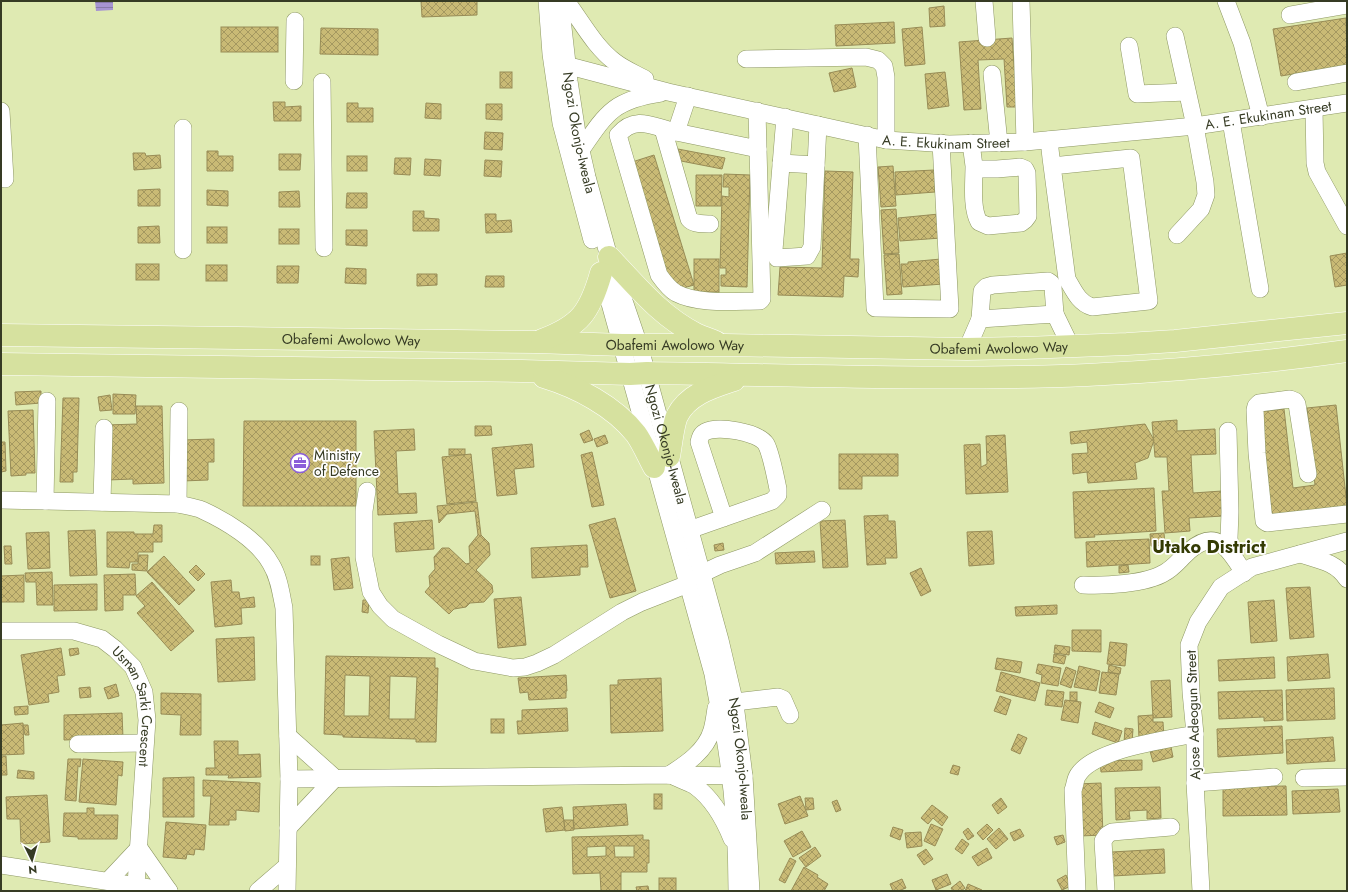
<svg xmlns="http://www.w3.org/2000/svg" width="1348" height="892" font-family="Jost,sans-serif">
	<defs>
		<pattern id="water-rules" width="6" height="5" patternUnits="userSpaceOnUse"><rect width="6" height="5" fill="#a694d2"/><path d="M0 2.5h6" fill="none" stroke="#887aaa"/></pattern>
		<pattern id="building-cross-hatch" width="8" height="8" patternUnits="userSpaceOnUse"><rect width="8" height="8" fill="#c9ba75"/><path d="M0 0l8 8M0 8l8-8" fill="none" stroke="#a49860"/></pattern>
	</defs>
	<rect width="100%" height="100%" fill="#dfeab2"/>
	<polygon fill="url(#water-rules)" points="95,1 113,1 113,10 96,11"/>
	<g fill="url(#building-cross-hatch)" stroke="#988c56" fill-rule="evenodd">
		<polygon points="421,1 477,1 477,15 422,17"/>
		<polygon points="944,6 945,26 930,27 929,8"/>
		<polygon points="1346,18 1347,65 1281,76 1273,29"/>
		<polygon points="894,22 895,43 836,46 835,25"/>
		<rect x="221" y="27" width="57" height="25"/>
		<polygon points="922,27 925,64 905,66 902,29"/>
		<polygon points="321,28 378,29 378,55 320,54"/>
		<polygon points="1012,38 1017,107 1007,107 1004,59 978,60 981,109 964,110 959,42"/>
		<polygon points="852,68 856,87 834,92 829,73"/>
		<rect x="500" y="72" width="12" height="16"/>
		<polygon points="945,72 949,106 928,109 925,74"/>
		<polygon points="273,102 285,102 285,107 301,106 301,121 274,121"/>
		<polygon points="347,103 358,103 358,108 373,108 373,122 347,122"/>
		<polygon points="426,103 441,104 441,119 425,118"/>
		<polygon points="486,104 502,104 502,120 486,119"/>
		<polygon points="485,132 503,133 502,150 484,149"/>
		<polygon points="678,149 725,158 722,169 676,160"/>
		<polygon points="207,151 218,151 218,156 233,156 233,171 207,171"/>
		<polygon points="133,153 145,153 146,156 160,155 161,168 134,170"/>
		<polygon points="279,154 301,154 300,170 279,170"/>
		<polygon points="654,155 694,285 669,292 629,163"/>
		<rect x="347" y="156" width="20" height="15"/>
		<polygon points="395,158 411,158 410,175 394,174"/>
		<polygon points="425,159 441,160 440,176 424,175"/>
		<polygon points="485,160 502,161 501,177 484,176"/>
		<polygon points="893,166 896,206 881,207 878,167"/>
		<polygon points="934,170 935,192 896,195 895,172"/>
		<polygon points="825,171 853,172 850,259 859,259 858,277 844,276 843,297 778,295 780,267 822,268"/>
		<polygon points="724,174 750,175 747,287 721,286 721,275 726,275 726,268 720,268 722,196 729,197 729,187 723,187"/>
		<polygon points="696,175 722,175 721,206 696,206"/>
		<polygon points="160,189 160,206 138,206 138,190"/>
		<polygon points="207,190 228,191 228,206 207,205"/>
		<polygon points="299,191 300,207 279,207 279,192"/>
		<polygon points="347,193 367,193 367,208 346,208"/>
		<polygon points="896,209 899,253 884,254 881,210"/>
		<polygon points="413,211 424,211 424,218 439,219 439,231 413,231"/>
		<polygon points="485,214 496,214 496,221 511,220 512,232 486,233"/>
		<polygon points="939,214 941,238 900,241 898,218"/>
		<polygon points="159,226 160,243 138,243 138,227"/>
		<rect x="207" y="227" width="20" height="16"/>
		<rect x="279" y="229" width="20" height="15"/>
		<polygon points="346,230 367,230 367,246 346,245"/>
		<polygon points="1347,253 1347,285 1335,287 1330,256"/>
		<polygon points="899,254 902,294 887,295 884,255"/>
		<rect x="694" y="259" width="25" height="33"/>
		<polygon points="941,259 943,284 903,287 901,264 908,264 908,262"/>
		<rect x="136" y="264" width="23" height="16"/>
		<rect x="206" y="265" width="21" height="16"/>
		<polygon points="277,266 299,266 298,283 277,283"/>
		<polygon points="346,268 366,269 366,284 345,283"/>
		<polygon points="417,274 437,274 437,285 417,286"/>
		<polygon points="486,276 504,276 504,287 485,287"/>
		<polygon points="41,391 41,403 16,405 15,392"/>
		<polygon points="113,394 136,395 135,414 113,414"/>
		<polygon points="110,395 112,410 100,411 98,397"/>
		<polygon points="63,398 79,398 77,472 73,472 73,482 60,482"/>
		<polygon points="1336,405 1347,506 1268,520 1257,412 1284,409 1293,488 1315,485 1307,408"/>
		<polygon points="136,406 162,406 164,483 133,484 133,479 108,480 106,425 137,424"/>
		<polygon points="33,410 35,473 26,473 26,475 11,476 8,411"/>
		<polygon points="1177,420 1177,431 1215,429 1216,454 1191,455 1193,493 1222,491 1223,516 1189,518 1190,531 1165,533 1162,491 1169,491 1167,457 1155,457 1152,422"/>
		<polygon points="244,421 356,421 356,506 243,506"/>
		<polygon points="1145,424 1154,440 1148,458 1135,463 1137,479 1088,483 1087,472 1073,474 1072,454 1088,453 1087,442 1071,444 1070,432"/>
		<polygon points="475,426 491,426 492,435 475,436"/>
		<polygon points="414,429 415,450 396,451 398,494 416,493 417,513 378,515 374,431"/>
		<polygon points="589,430 593,440 584,443 580,434"/>
		<polygon points="605,435 608,443 597,447 594,439"/>
		<polygon points="1005,435 1008,492 966,494 964,445 980,444 981,467 987,464 986,436"/>
		<polygon points="214,439 214,462 208,462 208,480 182,481 182,440"/>
		<polygon points="1,442 5,442 6,471 1,472"/>
		<polygon points="532,444 534,467 514,469 517,494 497,496 492,448"/>
		<rect x="449" y="449" width="16" height="6"/>
		<polygon points="592,452 604,505 592,507 581,455"/>
		<polygon points="471,454 476,501 447,504 442,457"/>
		<polygon points="839,454 898,454 898,476 862,476 862,489 839,489"/>
		<polygon points="1154,488 1156,531 1094,535 1095,537 1075,538 1073,492"/>
		<polygon points="477,502 481,535 489,543 490,555 476,570 492,585 493,592 484,602 470,603 466,607 454,609 449,614 425,592 430,586 429,576 435,569 434,557 442,548 449,548 466,564 470,563 469,546 478,535 475,511 447,514 439,523 437,506"/>
		<polygon points="888,515 888,521 895,521 897,558 885,558 886,564 867,565 864,516"/>
		<polygon points="615,518 636,591 610,598 589,525"/>
		<polygon points="432,520 434,549 396,552 394,523"/>
		<polygon points="845,520 848,567 823,568 820,521"/>
		<polygon points="154,525 162,525 162,542 153,542 153,552 138,552 138,562 130,562 129,568 107,567 107,532 134,532 134,534 153,534"/>
		<polygon points="95,530 97,575 70,576 68,531"/>
		<polygon points="992,531 994,564 969,566 967,532"/>
		<polygon points="49,532 50,568 28,569 26,533"/>
		<polygon points="1164,533 1165,545 1151,546 1150,534"/>
		<polygon points="1149,539 1150,563 1087,567 1086,542"/>
		<polygon points="723,543 724,550 715,551 714,545"/>
		<polygon points="587,545 588,567 580,567 580,575 532,578 531,548"/>
		<polygon points="4,546 11,546 12,564 5,564"/>
		<polygon points="814,551 815,562 776,564 775,553"/>
		<polygon points="139,555 148,555 147,571 132,570 132,564 138,564"/>
		<polygon points="164,556 195,590 179,605 147,572"/>
		<rect x="311" y="556" width="9" height="9"/>
		<polygon points="349,557 353,588 334,590 331,559"/>
		<polygon points="196,565 205,574 198,581 189,572"/>
		<polygon points="1128,565 1129,572 1119,573 1119,566"/>
		<polygon points="921,568 931,591 921,596 910,573"/>
		<polygon points="52,572 53,605 37,605 36,582 26,582 25,573"/>
		<polygon points="135,574 136,595 123,595 123,610 105,611 104,575"/>
		<polygon points="24,575 24,602 1,602 1,576"/>
		<polygon points="231,580 232,592 239,592 240,599 254,597 255,607 241,608 242,624 215,627 211,582"/>
		<polygon points="152,582 194,631 171,651 137,613 145,606 136,596"/>
		<polygon points="97,584 97,610 54,611 54,585"/>
		<polygon points="1310,587 1314,637 1290,639 1286,588"/>
		<polygon points="521,597 526,645 498,648 494,599"/>
		<polygon points="363,600 369,600 368,613 362,612"/>
		<polygon points="1274,600 1277,641 1251,643 1248,602"/>
		<polygon points="1057,605 1057,614 1016,616 1015,607"/>
		<polygon points="1072,630 1101,630 1101,652 1072,651"/>
		<polygon points="254,637 255,680 218,682 216,639"/>
		<polygon points="1110,642 1127,644 1125,666 1107,664"/>
		<polygon points="1055,645 1070,647 1069,655 1054,653"/>
		<polygon points="61,648 65,675 57,676 59,692 48,694 49,702 29,705 21,655"/>
		<polygon points="78,648 79,654 70,656 69,649"/>
		<polygon points="1054,654 1066,656 1064,664 1053,662"/>
		<polygon points="1328,654 1330,678 1288,681 1287,657"/>
		<path d="M326 656 435 658V668H438L436 742H416V739L343 737V735L324 734ZM345 675 370 676 369 716H344ZM390 676 417 677 415 719H389Z"/>
		<polygon points="1274,657 1275,678 1219,681 1218,660"/>
		<polygon points="997,658 1022,662 1020,673 995,669"/>
		<polygon points="1038,664 1061,668 1058,686 1041,683 1042,675 1036,673"/>
		<polygon points="1109,665 1121,668 1120,674 1108,672"/>
		<polygon points="1079,666 1100,671 1096,691 1074,687"/>
		<polygon points="1066,667 1076,671 1071,688 1060,684"/>
		<polygon points="1001,672 1040,683 1035,701 996,691"/>
		<polygon points="1102,672 1119,674 1116,695 1099,693"/>
		<polygon points="566,675 567,691 566,691 566,698 529,700 528,692 520,693 518,678"/>
		<polygon points="661,678 663,731 611,733 610,685 618,685 618,680"/>
		<polygon points="1170,680 1172,717 1153,718 1151,681"/>
		<polygon points="116,684 119,696 108,699 104,688"/>
		<polygon points="90,687 91,697 80,698 79,688"/>
		<polygon points="1334,688 1335,719 1287,721 1286,690"/>
		<polygon points="1047,690 1064,692 1062,707 1045,705"/>
		<polygon points="1282,690 1283,720 1264,721 1264,717 1219,719 1218,692"/>
		<rect x="1070" y="692" width="7" height="9"/>
		<polygon points="161,693 201,694 201,735 180,735 181,715 161,714"/>
		<polygon points="1000,696 1011,700 1006,715 994,711"/>
		<polygon points="1065,700 1081,702 1078,723 1061,720"/>
		<polygon points="1099,702 1114,708 1110,718 1095,712"/>
		<polygon points="28,706 28,714 15,715 14,707"/>
		<polygon points="567,708 568,731 518,734 517,721 522,721 522,710"/>
		<polygon points="122,713 123,738 64,740 64,715"/>
		<polygon points="1153,715 1153,722 1163,722 1164,738 1139,739 1138,716"/>
		<rect x="491" y="719" width="13" height="14"/>
		<polygon points="1095,722 1122,731 1118,743 1092,734"/>
		<polygon points="23,723 24,754 1,755 1,725"/>
		<polygon points="23,725 28,725 29,735 25,735"/>
		<polygon points="1282,726 1283,753 1218,757 1217,729"/>
		<polygon points="1125,728 1133,729 1132,743 1124,743"/>
		<polygon points="1018,734 1027,738 1020,754 1011,750"/>
		<polygon points="1333,737 1335,761 1287,764 1286,740"/>
		<polygon points="214,741 238,741 238,755 260,754 261,777 228,778 229,775 206,775 206,768 215,768"/>
		<polygon points="1171,747 1173,757 1153,762 1150,751"/>
		<polygon points="1,756 6,756 7,775 1,775"/>
		<polygon points="68,759 81,759 80,767 78,766 76,801 65,800"/>
		<polygon points="83,759 123,762 122,776 118,775 116,805 79,802"/>
		<polygon points="1142,760 1142,770 1101,772 1100,761"/>
		<polygon points="953,765 960,767 958,775 950,773"/>
		<polygon points="18,770 34,772 34,779 17,778"/>
		<polygon points="194,777 194,817 163,817 163,778"/>
		<polygon points="203,780 260,783 259,812 236,810 236,820 229,820 229,825 209,825 211,796 203,796"/>
		<polygon points="1101,783 1103,835 1080,836 1077,784"/>
		<polygon points="1286,786 1287,815 1223,816 1223,787"/>
		<polygon points="1160,787 1161,818 1147,819 1147,810 1129,811 1130,819 1116,820 1115,788"/>
		<polygon points="1338,789 1340,812 1293,814 1292,791"/>
		<rect x="654" y="794" width="8" height="15"/>
		<polygon points="47,795 50,842 21,844 20,819 7,819 6,797"/>
		<polygon points="800,796 808,816 785,824 778,804"/>
		<polygon points="805,798 813,798 814,809 806,810"/>
		<polygon points="1001,798 1007,807 998,814 992,805"/>
		<polygon points="837,800 841,810 836,812 832,802"/>
		<polygon points="626,804 628,825 574,829 573,807"/>
		<polygon points="932,805 948,817 942,826 933,818 928,824 921,818"/>
		<polygon points="562,807 565,830 546,832 543,809"/>
		<polygon points="87,808 94,808 94,815 118,815 117,839 78,839 78,837 63,836 64,813 87,813"/>
		<polygon points="564,820 573,820 574,830 565,831"/>
		<polygon points="166,822 206,825 204,850 195,849 194,855 187,854 186,859 163,857"/>
		<polygon points="931,824 943,829 935,846 924,841"/>
		<polygon points="987,824 993,830 983,840 977,833"/>
		<polygon points="893,827 903,830 900,840 890,836"/>
		<polygon points="968,828 974,836 968,840 963,832"/>
		<polygon points="999,828 1008,839 996,849 987,839"/>
		<polygon points="1020,829 1024,836 1014,841 1010,833"/>
		<polygon points="802,831 811,847 793,857 784,841"/>
		<polygon points="921,832 922,846 907,848 905,833"/>
		<path d="M643 835V840H649V863H647V872H621V891H601L600 873 573 874 572 837ZM606 846V856L587 857V847ZM614 846H634V857H615Z"/>
		<polygon points="1063,835 1065,842 1057,845 1054,837"/>
		<polygon points="962,839 969,844 962,854 955,849"/>
		<polygon points="815,847 821,856 806,867 799,858"/>
		<polygon points="987,848 992,858 978,866 972,857"/>
		<polygon points="926,849 933,859 924,865 917,855"/>
		<polygon points="1164,849 1165,873 1113,876 1112,852"/>
		<polygon points="790,858 796,861 785,883 779,880"/>
		<polygon points="804,867 818,875 817,877 828,884 824,891 791,891"/>
		<polygon points="947,874 951,884 936,890 932,880"/>
		<polygon points="1066,875 1071,886 1062,890 1057,880"/>
		<rect x="659" y="878" width="17" height="13"/>
		<polygon points="902,879 906,888 898,891 893,891 890,884"/>
		<polygon points="960,881 965,888 961,891 953,891 951,888"/>
		<polygon points="968,884 982,890 982,891 965,891"/>
		<polygon points="648,886 649,891 637,891 636,887"/>
	</g>
	<g fill="none" stroke-linecap="round" stroke-linejoin="round">
		<defs>
			<g id="minor">
				<polyline points="547,1 551,54 561,123 592,240"/>
				<path id="s1" d="M560 1 569 81 577 133 587 177 609 257 639 345 720 640 735 704 744 776 751 891"/>
				<path d="M566 1C582 22 594 46 615 62 624 69 636 74 645 79"/>
				<polyline points="984,1 987,38"/>
				<polyline points="1021,1 1025,142"/>
				<polyline points="1226,1 1242,43 1261,117"/>
				<polyline points="1290,15 1347,5"/>
				<polyline points="1175,36 1195,126 1205,182 1206,195 1201,209 1177,235"/>
				<polyline points="1129,46 1137,94 1187,92"/>
				<polyline points="746,59 866,57 878,60 884,66 886,77 886,140"/>
				<path id="s2" d="M558 63 668 92 886 140 949 144 1025 142 1195 126 1347 103"/>
				<polyline points="992,74 999,143"/>
				<polyline points="294,81 295,21"/>
				<polyline points="322,82 324,248"/>
				<polyline points="1296,82 1347,73"/>
				<polyline points="688,96 676,132 758,149 757,111"/>
				<polyline points="1314,109 1315,163 1317,172 1347,226"/>
				<polyline points="1,111 5,179"/>
				<polyline points="785,117 774,250 777,258 807,256 812,247 818,125"/>
				<polyline points="1231,121 1260,289"/>
				<path d="M663 129 689 219C694 225 703 223 710 224"/>
				<path d="M676 132C653 127 636 114 618 135L659 275C664 282 669 289 676 293 699 305 735 301 760 301L762 299 758 149"/>
				<polyline points="867,135 875,308 950,309 941,143"/>
				<path d="M1049 140 1051 158 1067 279C1074 291 1079 303 1092 307L1149 301 1131 158 1052 166"/>
				<path d="M971 143C972 151 973 158 974 166 974 182 971 208 979 222L988 226 1021 223 1025 220 1028 216 1027 173 1025 169 1020 167 997 169H974"/>
				<path d="M581 150C607 112 614 100 661 93"/>
				<polyline points="781,163 816,165"/>
				<polyline points="183,250 183,128"/>
				<path d="M601 271 713 674C716 693 720 712 724 732 733 784 737 838 737 891"/>
				<polyline points="980,319 982,291 986,287 993,285 1048,281 1051,283 1053,287 1055,314"/>
				<polyline points="967,349 980,319 1055,314 1071,347"/>
				<polyline points="1228,431 1230,512 1229,538 1231,553"/>
				<polyline points="1308,474 1297,404 1295,401 1290,399 1259,403 1256,406 1255,410 1257,453 1264,521 1267,523 1347,514"/>
				<polyline points="367,491 364,511 364,557 371,592 380,606 393,619 438,644 474,661 513,668 525,667 537,663 554,655 622,612 642,602 688,584"/>
				<path d="M1 500 178 504C186 506 195 507 202 510 226 521 258 540 271 564 279 577 281 593 284 608L289 779 669 775 744 776"/>
				<polyline points="45,501 47,401"/>
				<polyline points="102,502 104,428"/>
				<polyline points="178,504 179,411"/>
				<path d="M689 530 772 501 778 495V489C776 479 770 451 766 444 758 432 718 425 705 432 701 434 700 438 699 442L724 518"/>
				<path d="M1300 554C1319 560 1336 562 1347 579"/>
				<polyline points="701,574 720,565 755,553 822,510"/>
				<path d="M1083 585C1104 586 1146 584 1164 573 1174 568 1180 559 1189 551 1217 527 1229 549 1244 573"/>
				<path id="s3" d="M1 631H74L102 639 115 649 133 667 144 692 147 720 136 885"/>
				<polyline points="735,702 778,697 783,699 790,715"/>
				<polyline points="288,736 335,778 288,828"/>
				<polyline points="78,744 145,743"/>
				<path d="M669 775C686 764 706 751 712 730 714 723 715 715 716 708"/>
				<path d="M675 777C681 780 689 782 695 786 713 799 724 819 732 839"/>
				<polyline points="1304,778 1347,777"/>
				<polyline points="1195,783 1274,777"/>
				<polyline points="1,865 169,891"/>
				<polyline points="108,881 139,848 169,891"/>
				<polyline points="258,891 287,866"/>
				<polyline points="287,891 289,779"/>
				<path d="M1077 891 1073 790C1075 786 1075 779 1078 775 1094 749 1166 740 1195 734"/>
				<polyline points="1106,891 1103,841 1107,835 1112,832 1171,827"/>
				<polyline points="1201,891 1195,783 1195,734 1191,692 1189,645 1198,622 1221,587 1252,567 1347,541"/>
			</g>
			<g id="major">
				<path d="M609 257C635 284 660 316 696 334 702 337 709 339 716 342"/>
				<path id="s4" d="M1 335 536 342 622 345H725L967 349 1025 348 1127 344 1175 341 1347 323"/>
				<path d="M542 340C580 326 590 312 601 273"/>
				<path d="M1 364 522 371 630 374 647 373C793 375 941 381 1087 375 1174 371 1261 363 1347 351"/>
				<path d="M544 377C577 387 614 406 636 434 643 444 648 456 654 467"/>
				<path d="M669 456C671 446 673 425 677 416 688 394 713 387 734 380"/>
			</g>
		</defs>
		<use href="#minor" stroke="#8d9763" stroke-width="18"/>
		<use href="#major" stroke="#fff" stroke-width="23"/>
		<use href="#minor" stroke="#fff" stroke-width="17"/>
		<use href="#major" stroke="#d6e19f" stroke-width="22"/>
	</g>
	<defs>
		<symbol id="office-ring" viewBox="-11 -11 22 22"><circle r="9.5" fill="#fff" stroke="#8c5fd9" stroke-width="1.5"/><path d="M-6-3h4V-5.5h4V-3h4V5H-6ZM-1-4.5V-3h2v-1.5ZM-6 0V1H6V0Z" fill="#8c5fd9"/></symbol>
	</defs>
	<g fill-rule="evenodd">
		<use href="#office-ring" x="289" y="452" width="22" height="22"/>
	</g>
	<g text-anchor="middle" stroke-width="3.5" stroke-linejoin="round" paint-order="stroke">
		<g font-size="14" fill="#363b24" stroke="#fff">
			<text dy="5" stroke="none"><textPath href="#s2" startOffset="721">A. E. Ekukinam Street</textPath></text>
			<text dy="5" stroke="none"><textPath href="#s1" startOffset="133">Ngozi Okonjo-Iweala</textPath></text>
			<text dy="5" stroke="none"><textPath href="#s2" startOffset="397">A. E. Ekukinam Street</textPath></text>
			<text dy="5" stroke="none"><textPath href="#s4" startOffset="350">Obafemi Awolowo Way</textPath></text>
			<text dy="5" stroke="none"><textPath href="#s4" startOffset="674">Obafemi Awolowo Way</textPath></text>
			<text dy="5" stroke="none"><textPath href="#s4" startOffset="998">Obafemi Awolowo Way</textPath></text>
			<text dy="5" stroke="none"><textPath href="#s1" startOffset="457">Ngozi Okonjo-Iweala</textPath></text>
			<text dy="5" stroke="none"><textPath href="#s3" startOffset="182">Usman Sarki Crescent</textPath></text>
			<text transform="translate(1193 715) rotate(-92)" y="5">Ajose Adeogun Street</text>
			<text dy="5" stroke="none"><textPath href="#s1" startOffset="781">Ngozi Okonjo-Iweala</textPath></text>
		</g>
		<g font-size="14" fill="#363b24" stroke="#fff" text-anchor="start">
			<text x="314" y="460">Ministry<tspan x="314" dy="16">of Defence</tspan></text>
		</g>
		<g font-size="18" font-weight="bold" fill="#343b04" stroke="#fff">
			<text x="1209" y="553">Utako District</text>
		</g>
	</g>
	<rect width="1348" height="892" fill="none" stroke="#363b24" stroke-width="4"/>
	<g transform="translate(32 860) rotate(175)" stroke="#ffffff" stroke-width="3" paint-order="stroke">
	<path d="M0-3L7 15L0 10L-7 15Z" fill="#363b24"/>
	<text y="-6" font-size="11" font-weight="bold" text-anchor="middle" fill="#363b24">N</text>
	</g>
</svg>
